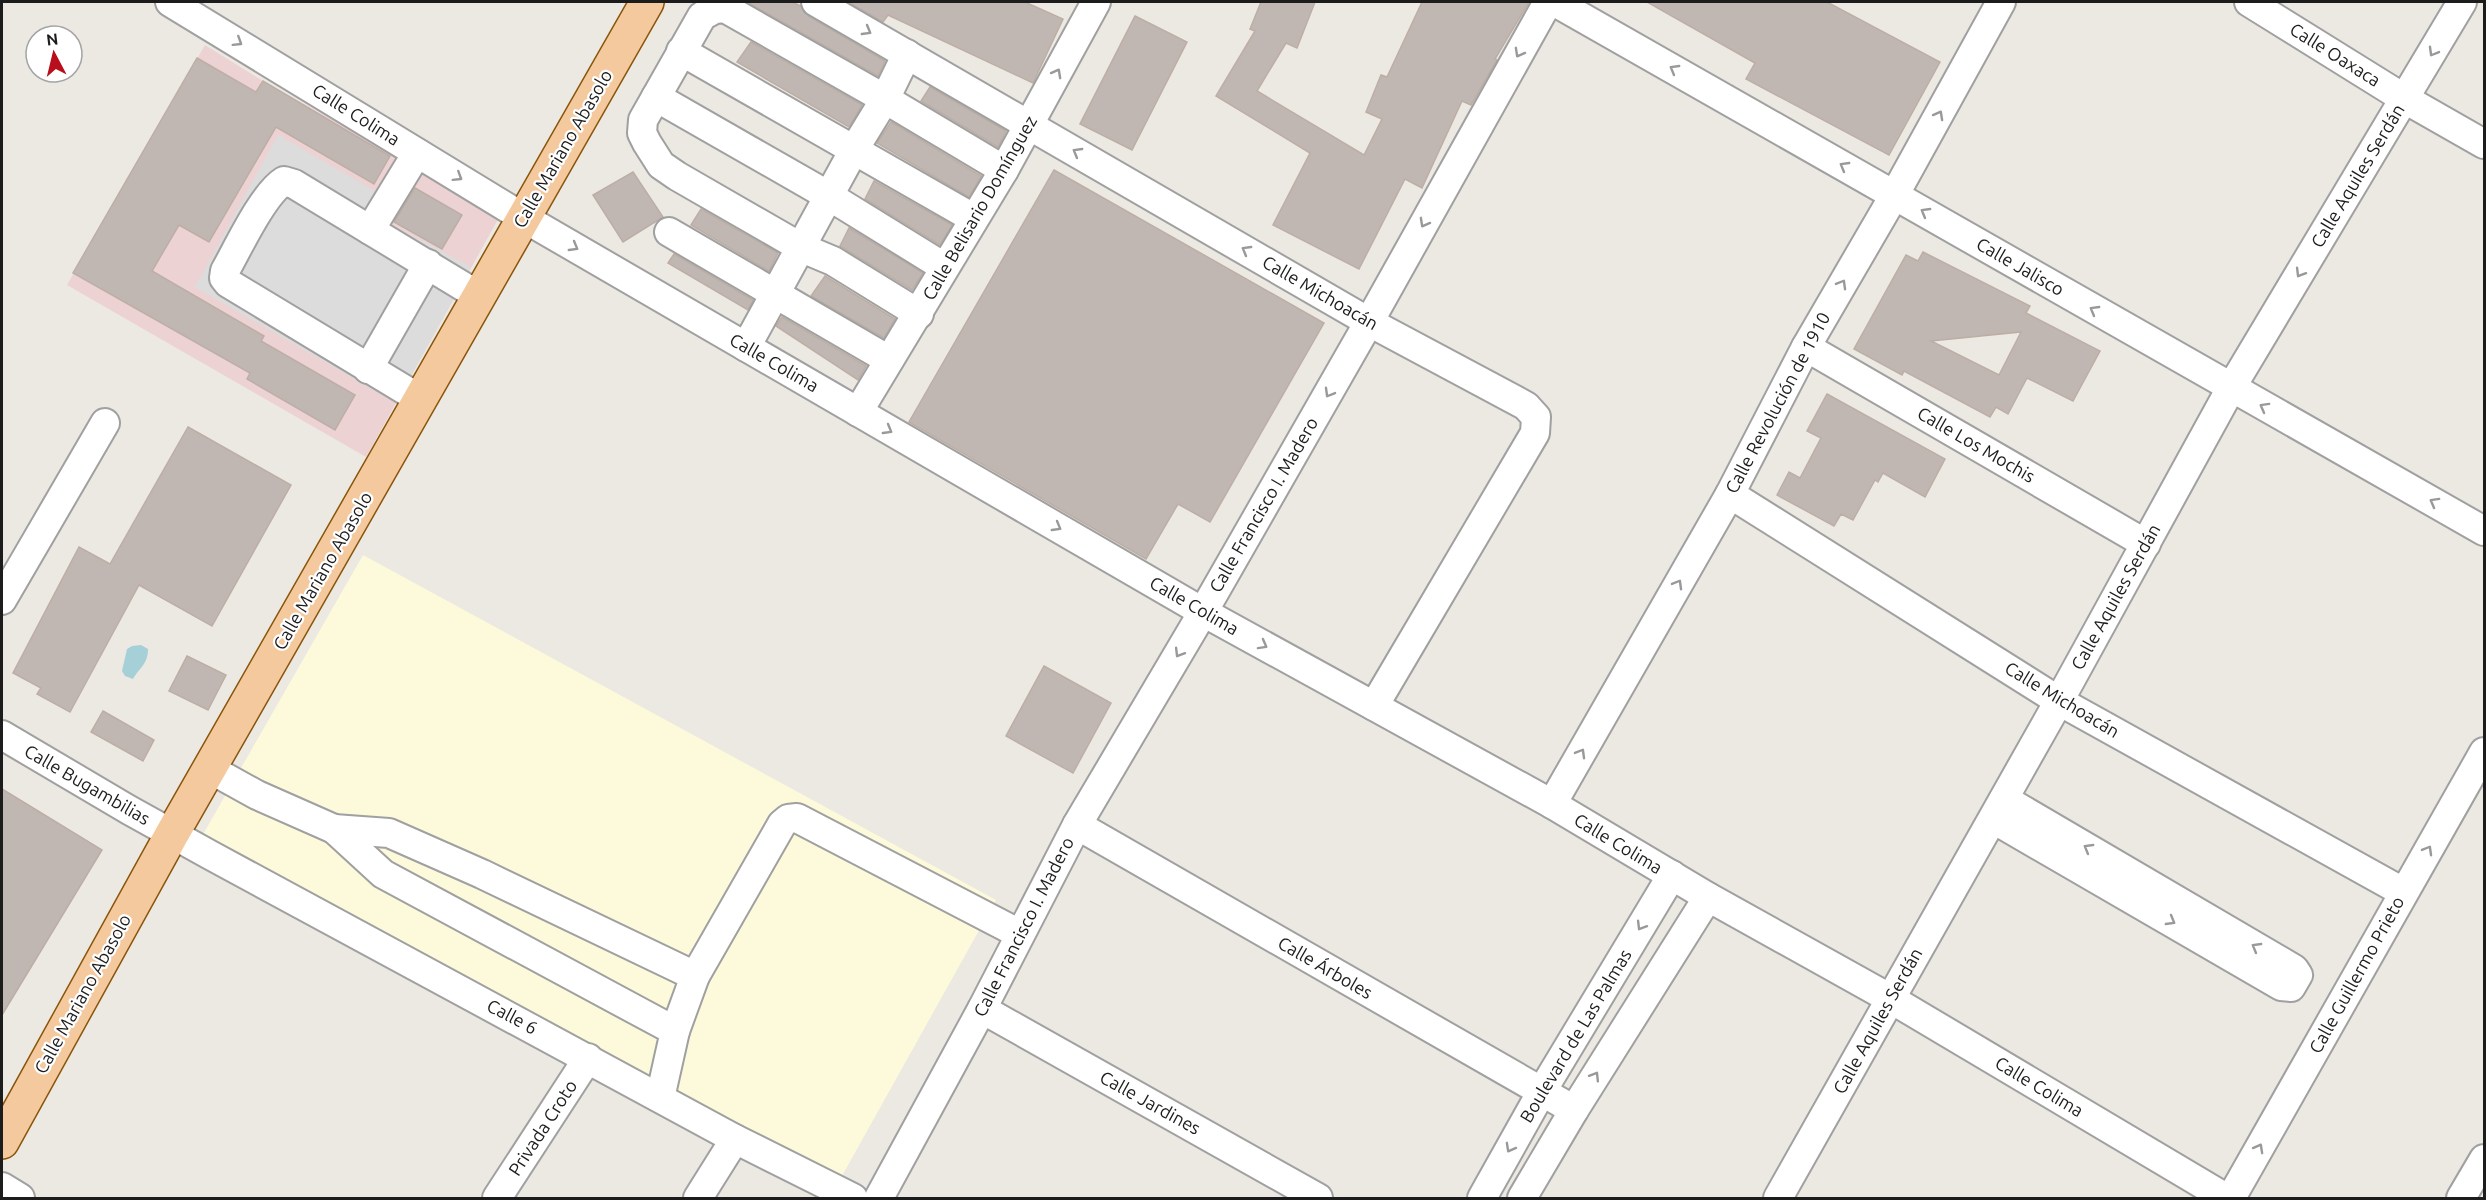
<svg xmlns="http://www.w3.org/2000/svg" width="2486" height="1200" font-family="Ubuntu,sans-serif">
	<rect width="100%" height="100%" fill="#ece8e2"/>
	<polygon fill="#edd2d3" points="205,45 263,81 501,214 366,457 67,285"/>
	<polygon fill="#fcfadb" points="363,555 996,900 838,1183 198,843"/>
	<polygon fill="#dcdcdc" points="278,135 378,193 367,211 471,267 396,403 195,287"/>
	<path fill="#a5d0d7" d="M141 645 148 649C148 664 140 667 133 679L125 676 122 671 127 649 132 646Z"/>
	<g fill="#c0b7b2" stroke="#bdaea5" stroke-width="1.5" fill-rule="evenodd">
		<polygon points="747,2 792,2 801,6 808,16 885,61 878,76"/>
		<polygon points="848,2 1025,2 1063,19 1033,83 888,15 883,22"/>
		<polygon points="1261,2 1315,2 1297,48 1286,43 1257,91 1364,155 1382,119 1366,112 1381,75 1387,77 1422,2 1529,2 1495,59 1497,60 1471,105 1462,101 1422,188 1405,179 1359,269 1273,225 1310,153 1216,96 1255,31 1250,29"/>
		<polygon points="1647,2 1827,2 1940,62 1889,155 1746,79 1755,63"/>
		<polygon points="1135,16 1187,42 1132,150 1080,124"/>
		<polygon points="751,42 862,105 849,127 737,62"/>
		<polygon points="197,58 256,92 263,81 390,156 374,184 276,127 209,242 179,225 152,271 264,336 261,341 355,395 335,430 247,379 250,373 73,273"/>
		<polygon points="930,87 1006,131 998,147 921,101"/>
		<polygon points="891,122 981,176 969,197 877,143"/>
		<polygon points="1054,170 1324,323 1210,522 1178,504 1146,559 909,422"/>
		<polygon points="633,172 663,217 623,242 593,195"/>
		<polygon points="874,181 952,225 940,245 865,199"/>
		<polygon points="415,188 462,215 442,249 394,222"/>
		<polygon points="701,209 778,253 769,271 691,225"/>
		<polygon points="849,228 923,273 912,290 840,246"/>
		<path d="M1923 252 2030 306 2026 313 2100 351 2073 401 2027 378 2008 414 1996 407 1990 417 1904 371 1902 375 1854 349 1906 255 1918 261ZM2021 332 1999 375 1931 341Z"/>
		<polygon points="674,254 753,300 748,310 668,263"/>
		<polygon points="825,276 895,319 884,338 811,296"/>
		<polygon points="782,317 866,366 858,380 776,326"/>
		<polygon points="1827,394 1945,459 1925,497 1883,473 1878,482 1875,480 1853,520 1841,514 1834,526 1777,495 1789,472 1800,478 1821,438 1807,431"/>
		<polygon points="188,427 291,485 212,626 139,585 70,712 37,694 41,688 13,673 79,547 110,564"/>
		<polygon points="187,656 226,675 208,710 169,691"/>
		<polygon points="1044,666 1111,703 1073,773 1006,736"/>
		<polygon points="103,711 154,740 143,761 91,732"/>
		<polygon points="2,789 102,850 2,1015"/>
	</g>
	<g fill="none" stroke-linecap="round" stroke-linejoin="round">
		<defs>
			<g id="minor">
				<polyline points="170,2 524,218 1203,612 1552,804 1708,897 1891,999 2226,1198"/>
				<polyline points="816,2 1369,322 1526,406 1536,417 1535,433 1374,706"/>
				<polyline points="1555,2 2484,531"/>
				<polyline points="2249,2 2405,99 2484,144"/>
				<polyline points="681,51 973,218"/>
				<polyline points="656,97 829,196 944,267"/>
				<polyline points="370,230 417,153"/>
				<polyline points="669,232 889,360"/>
				<polyline points="919,314 833,261 802,248 677,176 661,165 647,143 642,133 643,120 702,16 715,9 725,8 885,99 1004,170"/>
				<polyline points="746,347 855,148 885,99 907,54"/>
				<polyline points="1806,347 2146,544"/>
				<polyline points="368,369 428,264"/>
				<path d="M420 399 228 283 224 278 225 271C238 248 263 194 284 181L294 184 479 296"/>
				<polyline points="858,412 1004,170 1096,2"/>
				<polyline points="1730,494 2059,701 2403,892"/>
				<polyline points="2,600 105,423"/>
				<polyline points="2,735 129,810 212,856 735,1139 853,1198"/>
				<polyline points="210,769 257,795 334,829 383,874 675,1031 660,1098"/>
				<polyline points="1552,804 1730,494 1806,347 1895,194 2001,2"/>
				<polyline points="1993,819 2281,986 2291,987 2298,975 2294,969 2004,799"/>
				<polyline points="1077,825 1574,1110"/>
				<polyline points="334,829 389,833 482,874 695,976"/>
				<polyline points="982,1009 1318,1198"/>
				<polyline points="675,1031 695,976 782,824 788,819 797,818 1020,934"/>
				<polyline points="2,1187 20,1198"/>
				<polyline points="497,1198 588,1058"/>
				<polyline points="698,1198 735,1139"/>
				<polyline points="879,1198 982,1009 1077,825 1203,612 1369,322 1548,2"/>
				<polyline points="1482,1198 1542,1091 1672,875"/>
				<polyline points="1522,1198 1574,1110 1708,897"/>
				<polyline points="1778,1198 2059,701 2231,388 2462,2"/>
				<polyline points="2231,1198 2484,752"/>
				<polyline points="2461,1198 2484,1159"/>
			</g>
			<polyline id="major" points="2,1142 172,834 647,2"/>
		</defs>
		<use href="#minor" stroke="#a0a0a0" stroke-width="32"/>
		<use href="#major" stroke="#89550a" stroke-width="36"/>
		<use href="#minor" stroke="#fff" stroke-width="28"/>
		<use href="#major" stroke="#f5c99e" stroke-width="33"/>
	</g>
	<defs><path id="oneway-chevron" d="M-2-3.5L2.5 0L-2 3.5" fill="none" stroke-width="1.6" stroke-linecap="round" stroke-linejoin="round" transform="scale(1.5)"/></defs>
	<g stroke="#999">
		<use href="#oneway-chevron" transform="translate(867 31) rotate(30)"/>
		<use href="#oneway-chevron" transform="translate(238 42) rotate(32)"/>
		<use href="#oneway-chevron" transform="translate(2433 52) rotate(120)"/>
		<use href="#oneway-chevron" transform="translate(1519 53) rotate(119)"/>
		<use href="#oneway-chevron" transform="translate(1674 69) rotate(-150)"/>
		<use href="#oneway-chevron" transform="translate(1057 73) rotate(-61)"/>
		<use href="#oneway-chevron" transform="translate(1939 115) rotate(-61)"/>
		<use href="#oneway-chevron" transform="translate(1077 152) rotate(-150)"/>
		<use href="#oneway-chevron" transform="translate(1844 166) rotate(-150)"/>
		<use href="#oneway-chevron" transform="translate(458 177) rotate(32)"/>
		<use href="#oneway-chevron" transform="translate(1925 212) rotate(-150)"/>
		<use href="#oneway-chevron" transform="translate(1424 223) rotate(119)"/>
		<use href="#oneway-chevron" transform="translate(574 247) rotate(30)"/>
		<use href="#oneway-chevron" transform="translate(1246 250) rotate(-150)"/>
		<use href="#oneway-chevron" transform="translate(2300 273) rotate(121)"/>
		<use href="#oneway-chevron" transform="translate(1842 284) rotate(-60)"/>
		<use href="#oneway-chevron" transform="translate(2094 310) rotate(-150)"/>
		<use href="#oneway-chevron" transform="translate(1329 393) rotate(120)"/>
		<use href="#oneway-chevron" transform="translate(2264 407) rotate(-151)"/>
		<use href="#oneway-chevron" transform="translate(888 430) rotate(30)"/>
		<use href="#oneway-chevron" transform="translate(2434 502) rotate(-151)"/>
		<use href="#oneway-chevron" transform="translate(1057 527) rotate(30)"/>
		<use href="#oneway-chevron" transform="translate(1678 584) rotate(-60)"/>
		<use href="#oneway-chevron" transform="translate(1263 645) rotate(29)"/>
		<use href="#oneway-chevron" transform="translate(1179 653) rotate(121)"/>
		<use href="#oneway-chevron" transform="translate(1581 753) rotate(-60)"/>
		<use href="#oneway-chevron" transform="translate(2088 848) rotate(-150)"/>
		<use href="#oneway-chevron" transform="translate(2428 850) rotate(-60)"/>
		<use href="#oneway-chevron" transform="translate(2171 921) rotate(30)"/>
		<use href="#oneway-chevron" transform="translate(1641 926) rotate(121)"/>
		<use href="#oneway-chevron" transform="translate(2256 947) rotate(-150)"/>
		<use href="#oneway-chevron" transform="translate(1595 1076) rotate(-58)"/>
		<use href="#oneway-chevron" transform="translate(1510 1148) rotate(119)"/>
		<use href="#oneway-chevron" transform="translate(2259 1148) rotate(-61)"/>
	</g>
	<g text-anchor="middle" stroke-width="4.5" stroke-linejoin="round" paint-order="stroke">
		<g font-size="18" fill="#1c1c1c" stroke="#fff">
			<text transform="translate(2335 55) rotate(32)" y="6">Calle Oaxaca</text>
			<text transform="translate(356 115) rotate(32)" y="6">Calle Colima</text>
			<text transform="translate(563 149) rotate(-60)" y="6">Calle Mariano Abasolo</text>
			<text transform="translate(2358 176) rotate(-59)" y="6">Calle Aquiles Serdán</text>
			<text transform="translate(980 208) rotate(-60)" y="6">Calle Belisario Domínguez</text>
			<text transform="translate(2020 267) rotate(30)" y="6">Calle Jalisco</text>
			<text transform="translate(1320 293) rotate(30)" y="6">Calle Michoacán</text>
			<text transform="translate(774 363) rotate(30)" y="6">Calle Colima</text>
			<text transform="translate(1778 403) rotate(-62)" y="6">Calle Revolución de 1910</text>
			<text transform="translate(1976 445) rotate(30)" y="6">Calle Los Mochis</text>
			<text transform="translate(1264 505) rotate(-60)" y="6">Calle Francisco I. Madero</text>
			<text transform="translate(323 571) rotate(-60)" y="6">Calle Mariano Abasolo</text>
			<text transform="translate(2116 597) rotate(-61)" y="6">Calle Aquiles Serdán</text>
			<text transform="translate(1194 606) rotate(30)" y="6">Calle Colima</text>
			<text transform="translate(2062 700) rotate(31)" y="6">Calle Michoacán</text>
			<text transform="translate(87 785) rotate(30)" y="6">Calle Bugambilias</text>
			<text transform="translate(1618 844) rotate(31)" y="6">Calle Colima</text>
			<text transform="translate(1024 927) rotate(-63)" y="6">Calle Francisco I. Madero</text>
			<text transform="translate(1325 968) rotate(30)" y="6">Calle Árboles</text>
			<text transform="translate(2357 975) rotate(-61)" y="6">Calle Guillermo Prieto</text>
			<text transform="translate(83 994) rotate(-61)" y="6">Calle Mariano Abasolo</text>
			<text transform="translate(512 1017) rotate(28)" y="6">Calle 6</text>
			<text transform="translate(1878 1021) rotate(-61)" y="6">Calle Aquiles Serdán</text>
			<text transform="translate(1576 1036) rotate(-59)" y="6">Boulevard de Las Palmas</text>
			<text transform="translate(2039 1087) rotate(31)" y="6">Calle Colima</text>
			<text transform="translate(1150 1103) rotate(29)" y="6">Calle Jardines</text>
			<text transform="translate(543 1128) rotate(-57)" y="6">Privada Croto</text>
		</g>
	</g>
	<rect width="2486" height="1200" fill="none" stroke="#1c1c1c" stroke-width="6"/>
	<g transform="translate(54 54) rotate(353)"><circle r="28" fill="#ffffff" stroke="#a4a4a4" stroke-width="1.5"/>
	<path d="M0-4.5L10 22L0 15L-10 22Z" fill="#b90e1b"/>
	<text y="-9" font-size="16" font-weight="bold" text-anchor="middle" fill="#1c1c1c">N</text>
	</g>
</svg>
